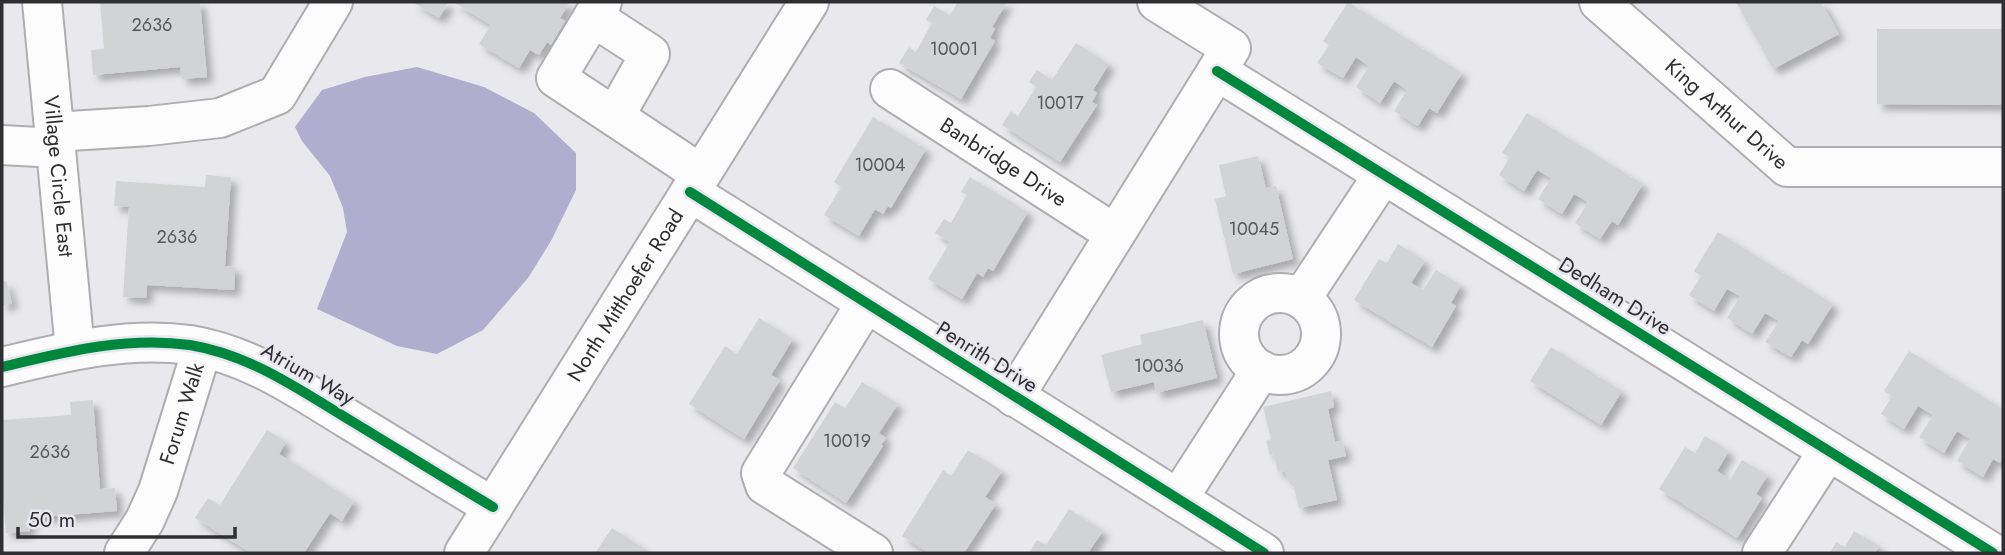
<svg xmlns="http://www.w3.org/2000/svg" width="2005" height="555" font-family="Jost,sans-serif">
	<defs>
		<filter id="shadow"><feDropShadow dx="6" dy="6" stdDeviation="3.5" flood-color="#0004"/></filter>
	</defs>
	<rect width="100%" height="100%" fill="#e9e9ed"/>
	<polygon fill="#b1adce" points="417,67 484,87 534,113 576,153 576,190 551,241 528,278 483,330 437,354 397,346 317,309 347,232 343,208 330,176 302,141 295,127 322,90 365,77"/>
	<g fill="#d1d3d4" filter="url(#shadow)">
		<polygon points="100,2 200,2 207,77 182,79 180,67 93,75 91,50 104,49"/>
		<polygon points="412,2 449,2 439,18"/>
		<polygon points="453,2 567,2 569,3 560,18 565,21 551,45 547,42 539,55 530,50 519,68 479,44 491,25"/>
		<polygon points="958,2 1007,2 992,27 995,29 990,38 995,41 961,99 899,63 909,47 916,52 932,23 926,20 934,6 950,15"/>
		<polygon points="1348,2 1462,73 1437,113 1429,108 1418,126 1394,111 1407,90 1394,81 1380,103 1356,87 1369,66 1356,57 1343,78 1317,63 1329,45 1323,41"/>
		<polygon points="1736,2 1821,2 1839,34 1773,69"/>
		<polygon points="1877,29 2003,29 2003,105 1877,104"/>
		<polygon points="1076,43 1109,64 1093,90 1097,93 1092,102 1097,105 1060,162 1002,125 1011,111 1018,116 1036,87 1029,82 1037,70 1052,80"/>
		<polygon points="1527,113 1643,184 1618,225 1612,221 1600,239 1575,223 1588,202 1574,194 1562,214 1538,199 1551,178 1537,170 1524,191 1499,175 1510,157 1502,153"/>
		<polygon points="873,117 926,149 891,208 888,206 883,214 875,209 859,236 824,215 841,187 834,182"/>
		<polygon points="1258,156 1266,188 1276,186 1293,259 1233,274 1215,199 1226,196 1219,165"/>
		<polygon points="206,175 231,177 225,266 235,267 234,290 147,285 146,298 123,297 129,207 114,206 116,181 205,187"/>
		<polygon points="970,177 1028,212 993,271 988,268 983,277 977,273 962,299 928,279 950,242 935,233 944,219 951,223 967,195 961,192"/>
		<polygon points="1718,232 1833,304 1808,344 1802,340 1791,357 1765,342 1779,321 1765,313 1752,334 1727,318 1740,296 1727,289 1714,311 1689,295 1701,276 1694,271"/>
		<polygon points="1398,244 1425,261 1411,283 1423,290 1436,270 1461,285 1451,303 1456,306 1432,347 1354,300 1379,259 1387,263"/>
		<polygon points="6,281 12,303 2,306 2,282"/>
		<polygon points="759,318 793,339 771,375 780,380 744,439 689,404 725,346 737,354"/>
		<polygon points="1203,320 1217,378 1156,393 1154,382 1111,392 1101,355 1142,344 1140,335"/>
		<polygon points="1551,347 1622,391 1601,425 1530,381"/>
		<polygon points="1909,351 2003,409 2003,457 2000,463 1993,459 1983,477 1957,461 1970,439 1957,431 1944,453 1919,437 1933,415 1918,406 1904,429 1881,414 1892,396 1884,391"/>
		<polygon points="862,382 898,404 879,433 886,438 881,445 883,446 846,503 793,468 835,402 845,408"/>
		<polygon points="1331,391 1334,407 1328,409 1335,442 1342,441 1346,456 1328,460 1337,500 1299,508 1292,480 1288,481 1285,471 1278,472 1274,454 1270,455 1266,441 1271,439 1263,407"/>
		<polygon points="93,400 100,489 115,488 117,511 29,518 30,531 6,533 2,483 2,420 71,415 70,402"/>
		<polygon points="267,430 286,442 279,454 354,501 342,521 330,513 304,553 251,553 195,518 208,498 220,505"/>
		<polygon points="1705,436 1729,451 1717,471 1730,480 1742,460 1768,475 1756,494 1762,498 1737,538 1659,489 1685,447 1695,453"/>
		<polygon points="968,450 1002,471 985,497 996,504 964,553 929,553 902,536 943,470 951,476"/>
		<polygon points="1069,509 1103,531 1088,553 1029,553 1037,540 1046,545"/>
		<polygon points="612,528 651,553 595,553"/>
		<polygon points="1854,531 1879,546 1875,553 1830,553 1836,542 1845,547"/>
	</g>
	<g fill="none" stroke-linecap="round" stroke-linejoin="round">
		<defs>
			<g id="minor">
				<path id="s1" d="M42 2 75 350"/>
				<polyline points="602,2 556,78 701,174"/>
				<path id="s2" d="M1599 2 1787 167H2003"/>
				<polyline points="593,17 650,54 615,116"/>
				<polyline points="1217,71 1993,553"/>
				<path id="s3" d="M890 89 1115 234"/>
				<polyline points="54,132 149,126 220,118 277,95 333,2"/>
				<polyline points="2,145 56,148"/>
				<polyline points="690,192 1264,553"/>
				<circle cx="1280" cy="334" r="41"/>
				<polyline points="1301,299 1383,175"/>
				<polyline points="866,303 761,473 765,485 873,553"/>
				<path d="M2 367C64 352 126 336 190 345 250 355 297 388 348 419 396 448 444 478 493 507"/>
				<polyline points="1014,397 1231,48 1157,2"/>
				<polyline points="1178,499 1261,370"/>
				<path id="s4" d="M124 553 145 520 158 491 202 349"/>
				<polyline points="1762,553 1828,451"/>
			</g>
			<g id="major">
				<path id="s5" d="M464 553 809 2"/>
			</g>
		</defs>
		<use href="#minor" stroke="#aeaeb1" stroke-width="42"/>
		<use href="#major" stroke="#aeaeb1" stroke-width="42"/>
		<use href="#minor" stroke="#fcfcfc" stroke-width="38"/>
		<use href="#major" stroke="#fcfcfc" stroke-width="38"/>
		<defs>
			<g id="cycleway">
				<polyline points="1217,71 1993,553"/>
				<polyline points="690,192 1264,553"/>
				<path d="M2 367C64 352 126 336 190 345 250 355 297 388 348 419 396 448 444 478 493 507"/>
			</g>
		</defs>
		<use href="#cycleway" stroke="#e8e7ef" stroke-width="15"/>
		<use href="#cycleway" stroke="#00873e" stroke-width="10"/>
	</g>
	<g text-anchor="middle" stroke-width="5" stroke-linejoin="round" paint-order="stroke">
		<g font-size="18" fill="#58585a">
			<text x="152" y="31">2636</text>
			<text x="954" y="55">10001</text>
			<text x="1060" y="109">10017</text>
			<text x="880" y="171">10004</text>
			<text x="1254" y="235">10045</text>
			<text x="177" y="243">2636</text>
			<text x="1159" y="372">10036</text>
			<text x="847" y="447">10019</text>
			<text x="50" y="458">2636</text>
		</g>
		<g font-size="21" fill="#2f2f32" stroke="#e8e7ef">
			<text dy="7" stroke="none"><textPath href="#s2" startOffset="170">King Arthur Drive</textPath></text>
			<text dy="7" stroke="none"><textPath href="#s3" startOffset="135">Banbridge Drive</textPath></text>
			<text dy="7" stroke="none"><textPath href="#s1" startOffset="175">Village Circle East</textPath></text>
			<text dy="7" stroke="none"><textPath href="#s5" startOffset="304">North Mitthoefer Road</textPath></text>
			<text transform="translate(1615 296) rotate(32)" y="7">Dedham Drive</text>
			<text transform="translate(987 357) rotate(32)" y="7">Penrith Drive</text>
			<text transform="translate(308 374) rotate(30)" y="7">Atrium Way</text>
			<text dy="7" stroke="none"><textPath href="#s4" startOffset="152">Forum Walk</textPath></text>
		</g>
	</g>
	<rect width="2005" height="555" fill="none" stroke="#2f2f32" stroke-width="7"/>
	<path d="M18 527v10h217v-10" fill="none" stroke="#2f2f32" stroke-width="3.5"/>
	<text x="28" y="527" font-size="21" fill="#2f2f32" stroke="#e8e7ef" stroke-width="5" paint-order="stroke">50 m</text>
</svg>
